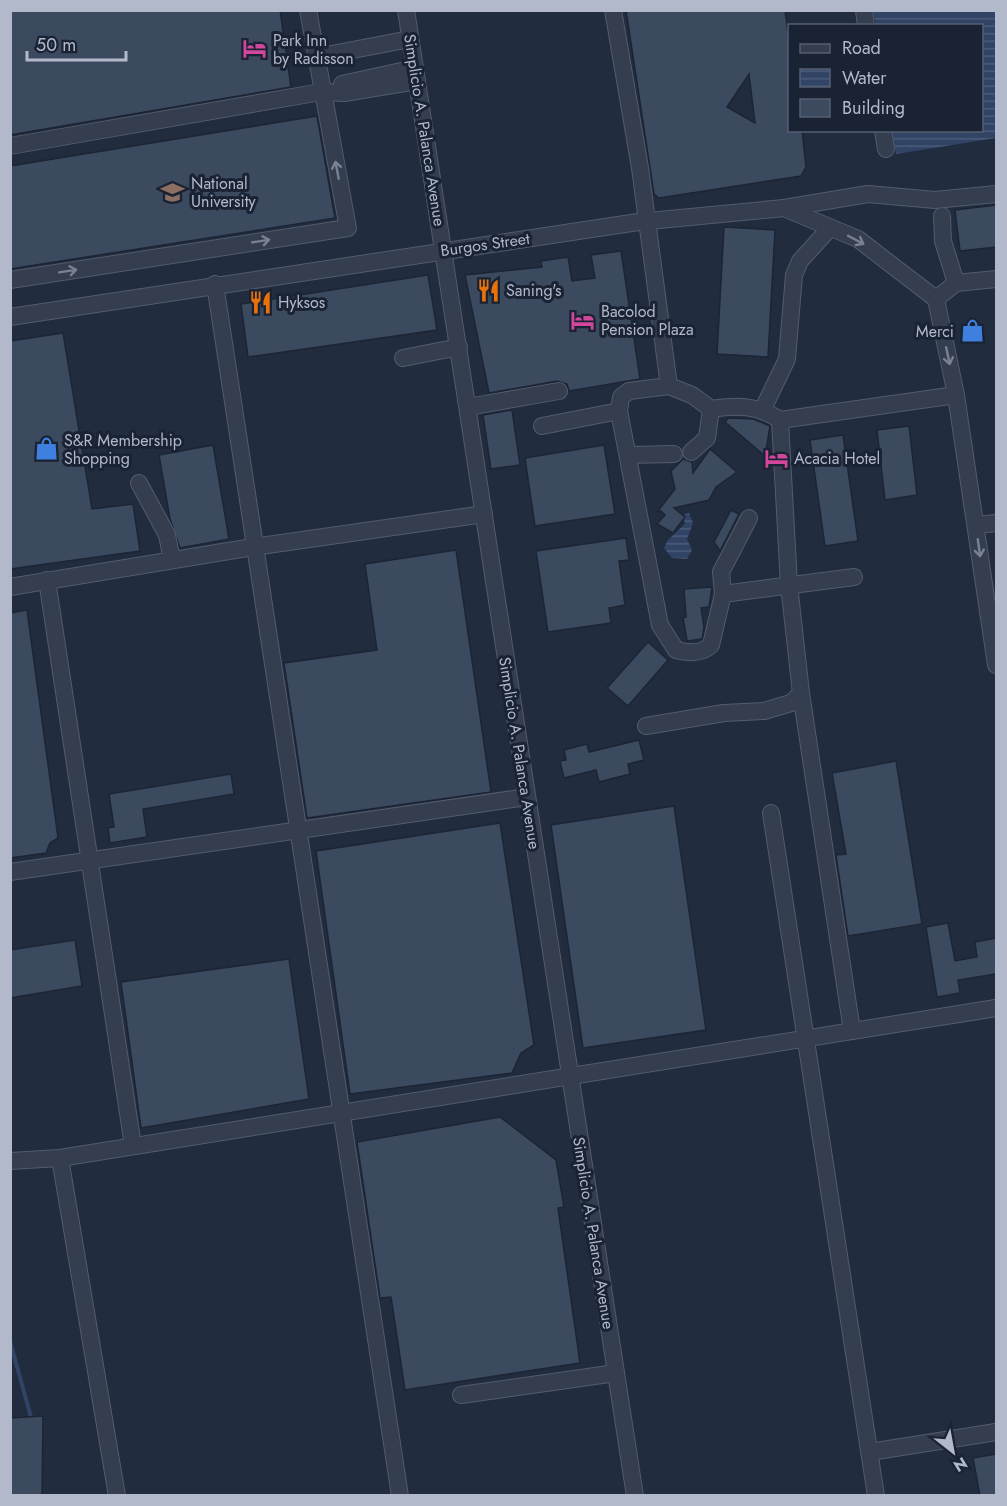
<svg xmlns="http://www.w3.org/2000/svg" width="1007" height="1506" font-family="Jost,sans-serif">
	<defs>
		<pattern id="water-rules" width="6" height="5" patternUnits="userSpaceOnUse" patternTransform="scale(1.5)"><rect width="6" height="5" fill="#314466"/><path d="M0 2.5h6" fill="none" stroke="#4c5d7b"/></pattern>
	</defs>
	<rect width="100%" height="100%" fill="#212c3f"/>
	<g fill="url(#water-rules)">
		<polygon points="873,11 996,11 996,138 896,154 892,131 982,130 982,26 876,25"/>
		<polygon points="689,513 693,523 687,539 692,550 687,559 672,558 664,548 668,540 685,524 683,515"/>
	</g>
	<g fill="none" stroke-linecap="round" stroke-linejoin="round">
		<polyline stroke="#314466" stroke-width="4" points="10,1341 32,1421"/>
	</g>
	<g fill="#3c4a5f" stroke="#1c2536" stroke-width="1.5" fill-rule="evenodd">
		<polygon points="10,10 280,10 291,87 10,135"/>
		<path d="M626 10H785L789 41V130H802L806 167 801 176 659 198 654 194ZM749 74 755 123 727 107Z"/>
		<polygon points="317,116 335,218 10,269 10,166"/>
		<polygon points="996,205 996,247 960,251 955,210"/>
		<polygon points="724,227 775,230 768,357 717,354"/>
		<polygon points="621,251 640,379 569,391 567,384 557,381 489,393 465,275 542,267 541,261 568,257 572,281 595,278 591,255"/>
		<polygon points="428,275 437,330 248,357 241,304"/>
		<polygon points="63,333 92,509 133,504 140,551 10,569 10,341"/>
		<polygon points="512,410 520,465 491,469 483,415"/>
		<polygon points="728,418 753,419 770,426 765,456 725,422"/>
		<polygon points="909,426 917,495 885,500 877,430"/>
		<polygon points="843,435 858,541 825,546 810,440"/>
		<polygon points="213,445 229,539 180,548 170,519 159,455"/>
		<polygon points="604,445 615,514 535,526 525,458"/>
		<polygon points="710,449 737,472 716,487 709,500 674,508 685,517 673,533 657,524 665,515 661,511 657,512 675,489 671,471 683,459 692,462 693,473"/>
		<polygon points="731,510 739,514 720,551 714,542"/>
		<polygon points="626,538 629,560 619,561 625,605 609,608 611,623 548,632 536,551"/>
		<polygon points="456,550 491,792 307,818 284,663 377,650 365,564"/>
		<polygon points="712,587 709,607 701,608 704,627 702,639 687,641 683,618 686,617 684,589"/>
		<polygon points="27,610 58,838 50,843 46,853 10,858 10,613"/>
		<polygon points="648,642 668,660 628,706 607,688"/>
		<polygon points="639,740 644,760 628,764 630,774 599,782 596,770 564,778 560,761 566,760 564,750 587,744 589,752"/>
		<polygon points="896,761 922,924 848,936 836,855 846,854 832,773"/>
		<polygon points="231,774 234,794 143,809 147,837 110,843 108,828 114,827 109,794"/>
		<polygon points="674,806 706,1030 583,1048 551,825"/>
		<polygon points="500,823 534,1045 521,1053 512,1073 350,1094 316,851"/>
		<polygon points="948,923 955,961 977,957 975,942 996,938 996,974 958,980 960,993 937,997 926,927"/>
		<polygon points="75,940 82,986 10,998 10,950"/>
		<polygon points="289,959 309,1099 141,1128 121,982"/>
		<polygon points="500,1117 556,1160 564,1207 558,1208 580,1363 405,1390 391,1297 380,1298 357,1142"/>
		<polygon points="43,1416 42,1496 10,1496 10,1418"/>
		<polygon points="996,1454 996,1496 980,1496 973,1458"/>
	</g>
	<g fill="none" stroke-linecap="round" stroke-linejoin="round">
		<defs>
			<g id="minor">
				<polyline points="406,10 635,1496"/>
				<polyline points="864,10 866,26"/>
				<polyline points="316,57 410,39"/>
				<polyline points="342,84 415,68"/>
				<polyline points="883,130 886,149"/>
				<polyline points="10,146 321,92 344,93 417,81"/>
				<polyline points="784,208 858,239 936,299"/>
				<polyline points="942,216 943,241 956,283"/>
				<polyline points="10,280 348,228 308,10"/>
				<polyline points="215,284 400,1496"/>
				<polyline points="936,299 956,395 996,665"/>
				<polyline points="936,299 956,283 996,279"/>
				<polyline points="10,317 638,222 784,208 868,194 935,200 996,194"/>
				<polyline points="403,358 459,347"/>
				<path d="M669 386 692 395 711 409C738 405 757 405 780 420L789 585 801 693 852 1031"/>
				<polyline points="468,407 559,391"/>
				<polyline points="763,409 787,359 794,275 800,261 829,229"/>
				<path d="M619 411 660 625 676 650C687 653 702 654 711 645L723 594"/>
				<polyline points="780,420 956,395"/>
				<polyline points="542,426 619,411 621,397 629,391 669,386 640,168 613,10"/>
				<polyline points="691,452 707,438 711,409"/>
				<polyline points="628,455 674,454"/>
				<polyline points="139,483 167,535 172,560"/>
				<polyline points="749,518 721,572 723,594 854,577"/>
				<polyline points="976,525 996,523"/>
				<polyline points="47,580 133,1146"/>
				<polyline points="10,587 253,547 484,514"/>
				<polyline points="646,726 724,713 764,711 791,703 801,693"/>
				<polyline points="771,813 876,1496"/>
				<polyline points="10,872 527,797"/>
				<polyline points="60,1158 117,1496"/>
				<polyline points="10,1161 60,1158 996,1008"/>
				<polyline points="461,1395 616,1373"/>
				<polyline points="870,1452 996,1432"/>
			</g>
		</defs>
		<use href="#minor" stroke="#535c6d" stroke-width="18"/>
		<use href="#minor" stroke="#353e4f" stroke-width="16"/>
	</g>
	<defs><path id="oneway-shaft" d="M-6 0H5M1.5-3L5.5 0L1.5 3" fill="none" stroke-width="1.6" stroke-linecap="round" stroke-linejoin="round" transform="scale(1.5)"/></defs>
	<g stroke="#798293">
		<use href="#oneway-shaft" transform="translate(337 170) rotate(-101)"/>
		<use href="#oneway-shaft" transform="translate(856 240) rotate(28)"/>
		<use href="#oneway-shaft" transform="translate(261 241) rotate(-9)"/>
		<use href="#oneway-shaft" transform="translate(68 271) rotate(-9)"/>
		<use href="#oneway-shaft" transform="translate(948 356) rotate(78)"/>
		<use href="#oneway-shaft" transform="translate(979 548) rotate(82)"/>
	</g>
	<defs>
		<symbol id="hotel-bare" viewBox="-9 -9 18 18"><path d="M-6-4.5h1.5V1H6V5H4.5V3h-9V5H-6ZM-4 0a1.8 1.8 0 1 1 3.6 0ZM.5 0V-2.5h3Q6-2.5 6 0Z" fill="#d1479c" stroke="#1a2334" stroke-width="2.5" paint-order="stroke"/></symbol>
		<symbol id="university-bare" viewBox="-9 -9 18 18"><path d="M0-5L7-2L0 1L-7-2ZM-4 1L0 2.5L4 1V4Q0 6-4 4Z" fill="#8d6e63" stroke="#1a2334" stroke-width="2.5" paint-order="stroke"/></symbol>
		<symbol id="restaurant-bare" viewBox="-9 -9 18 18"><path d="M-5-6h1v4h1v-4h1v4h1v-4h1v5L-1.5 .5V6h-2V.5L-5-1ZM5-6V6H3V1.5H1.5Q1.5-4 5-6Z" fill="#e8710a" stroke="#1a2334" stroke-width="2.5" paint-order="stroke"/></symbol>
		<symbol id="shop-bare" viewBox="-9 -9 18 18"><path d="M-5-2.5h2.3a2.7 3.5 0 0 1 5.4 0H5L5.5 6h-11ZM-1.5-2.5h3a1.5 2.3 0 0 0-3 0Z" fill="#3f7fe0" stroke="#1a2334" stroke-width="2.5" paint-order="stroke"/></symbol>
	</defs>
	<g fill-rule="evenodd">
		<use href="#hotel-bare" x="238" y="32" width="33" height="33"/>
		<use href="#university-bare" x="156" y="176" width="33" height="33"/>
		<use href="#restaurant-bare" x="472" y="274" width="33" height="33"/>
		<use href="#restaurant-bare" x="244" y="286" width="33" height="33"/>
		<use href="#hotel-bare" x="566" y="304" width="33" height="33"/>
		<use href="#shop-bare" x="956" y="314" width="33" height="33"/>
		<use href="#shop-bare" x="30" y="432" width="33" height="33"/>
		<use href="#hotel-bare" x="760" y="442" width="33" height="33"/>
	</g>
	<g text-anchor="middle" stroke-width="6" stroke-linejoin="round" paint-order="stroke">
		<g font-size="16" fill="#b1b9ca" stroke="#1a2334" text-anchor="start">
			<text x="273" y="46">Park Inn<tspan x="273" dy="18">by Radisson</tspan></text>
			<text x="191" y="189">National<tspan x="191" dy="18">University</tspan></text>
			<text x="506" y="296">Saning's</text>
			<text x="278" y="308">Hyksos</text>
			<text x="601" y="317">Bacolod<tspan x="601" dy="18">Pension Plaza</tspan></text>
			<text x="954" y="337" text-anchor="end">Merci</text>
			<text x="64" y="446">S&amp;R Membership<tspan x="64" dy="18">Shopping</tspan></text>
			<text x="794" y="464">Acacia Hotel</text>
		</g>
		<g font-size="16" fill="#b1b9ca" stroke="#1a2334">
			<text transform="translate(425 130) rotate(81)" y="6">Simplicio A. Palanca Avenue</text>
			<text transform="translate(485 244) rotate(-8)" y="6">Burgos Street</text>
			<text transform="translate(520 753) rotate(81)" y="6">Simplicio A. Palanca Avenue</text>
			<text transform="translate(594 1233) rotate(81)" y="6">Simplicio A. Palanca Avenue</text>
		</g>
	</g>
	<rect width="1007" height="1506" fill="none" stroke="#b1b9ca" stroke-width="24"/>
	<rect x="788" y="24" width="195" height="108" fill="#1a2334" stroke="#565f70" stroke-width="1.5"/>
	<rect x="800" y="44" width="30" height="9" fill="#353e4f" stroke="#565f70" stroke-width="1.5"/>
	<text x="842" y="54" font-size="18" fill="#b1b9ca">Road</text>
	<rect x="800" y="69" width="30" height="18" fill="url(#water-rules)" stroke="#565f70" stroke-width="1.5"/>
	<text x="842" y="84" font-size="18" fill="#b1b9ca">Water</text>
	<rect x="800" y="99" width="30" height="18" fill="#3c4a5f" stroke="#565f70" stroke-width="1.5"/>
	<text x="842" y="114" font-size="18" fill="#b1b9ca">Building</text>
	<g transform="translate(953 1452) rotate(149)" stroke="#1a2334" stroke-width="4.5" paint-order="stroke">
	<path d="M0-4.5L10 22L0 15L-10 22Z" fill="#b1b9ca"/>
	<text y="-9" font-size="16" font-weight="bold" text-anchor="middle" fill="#b1b9ca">N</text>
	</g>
	<path d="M27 51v9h99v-9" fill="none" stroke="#b1b9ca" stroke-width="3"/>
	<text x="36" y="51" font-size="18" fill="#b1b9ca" stroke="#1a2334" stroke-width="4.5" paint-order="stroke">50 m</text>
</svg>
